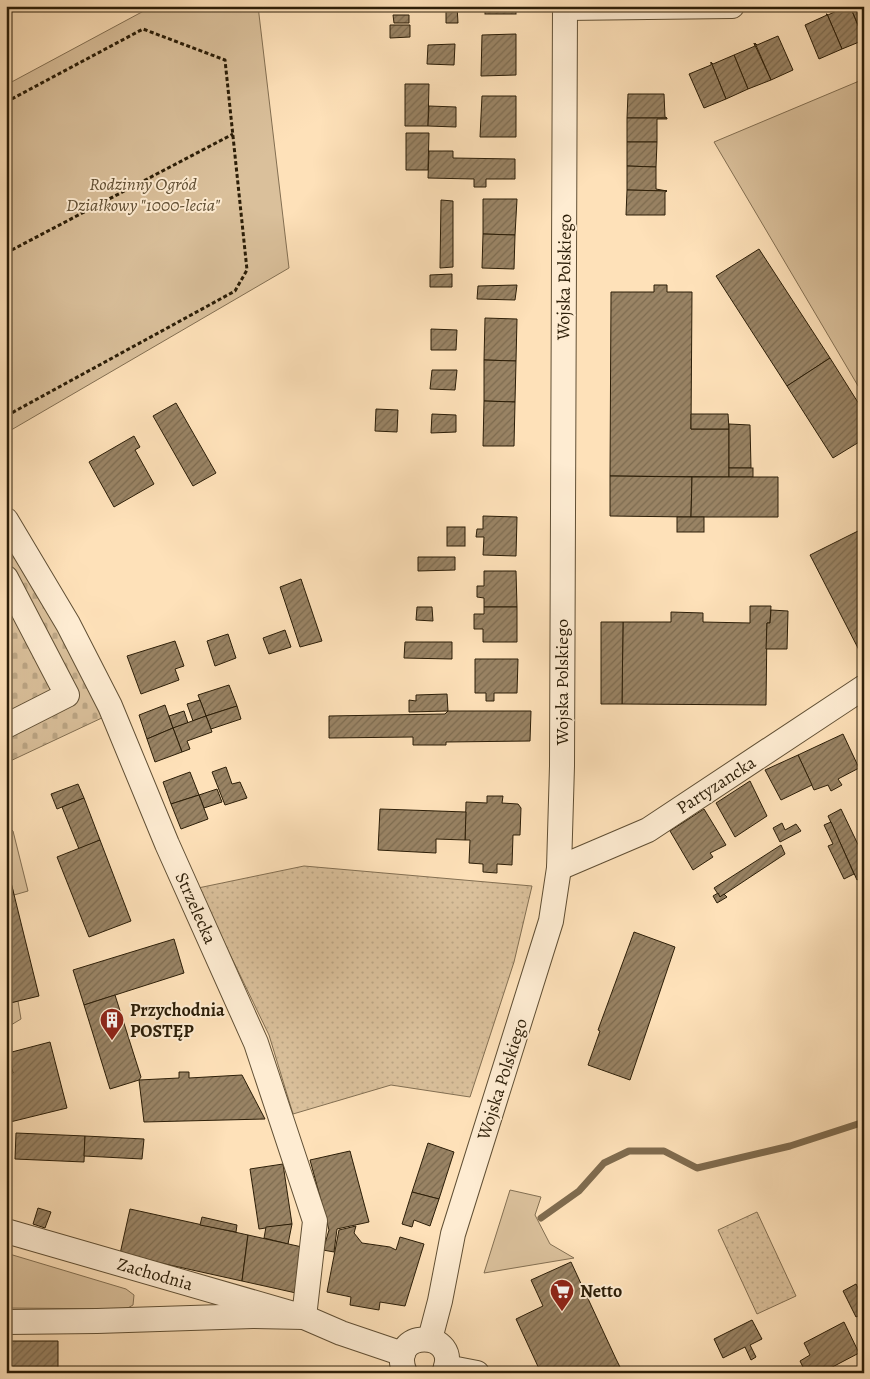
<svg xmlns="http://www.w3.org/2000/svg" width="870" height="1379" font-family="Alegreya,serif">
	<defs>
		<pattern id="cemetery-stones" width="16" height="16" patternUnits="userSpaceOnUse" patternTransform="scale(1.25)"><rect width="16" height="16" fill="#dac09b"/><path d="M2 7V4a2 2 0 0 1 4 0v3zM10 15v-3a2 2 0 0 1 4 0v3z" fill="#bba584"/></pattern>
		<pattern id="park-dots" width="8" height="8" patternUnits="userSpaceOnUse" patternTransform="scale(1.25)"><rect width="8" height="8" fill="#dac09b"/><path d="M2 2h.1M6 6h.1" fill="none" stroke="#bba584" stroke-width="1.8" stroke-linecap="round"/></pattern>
		<pattern id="building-hatch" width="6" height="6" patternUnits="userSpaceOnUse" patternTransform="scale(1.25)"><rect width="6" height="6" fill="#998364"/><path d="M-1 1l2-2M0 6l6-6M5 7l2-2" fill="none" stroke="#7d6b50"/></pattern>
	</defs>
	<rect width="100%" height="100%" fill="#fee1b9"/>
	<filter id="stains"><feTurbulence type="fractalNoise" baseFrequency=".004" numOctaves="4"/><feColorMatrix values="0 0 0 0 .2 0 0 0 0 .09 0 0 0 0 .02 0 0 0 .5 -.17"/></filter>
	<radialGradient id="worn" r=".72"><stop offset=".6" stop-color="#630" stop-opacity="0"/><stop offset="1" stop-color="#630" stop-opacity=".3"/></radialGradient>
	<g fill="#dac09b" stroke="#836f52">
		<polygon points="153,6 258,6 289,268 6,433 6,85"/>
		<polygon points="864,79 864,396 714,142"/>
		<polygon points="6,824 13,831 28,891 14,895 6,862"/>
		<polygon points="18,1001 21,1019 6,1028 6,1004"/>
		<polygon points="510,1190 541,1197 535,1215 550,1244 574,1258 484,1273"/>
		<polygon points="6,1253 126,1289 134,1295 133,1305 126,1309 6,1308"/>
	</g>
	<polygon fill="url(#cemetery-stones)" stroke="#836f52" points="6,538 106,716 6,763"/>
	<g fill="url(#park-dots)" stroke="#836f52">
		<polygon points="304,866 532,886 514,962 470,1097 391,1085 293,1114 269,1035 198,888"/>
		<polygon points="757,1212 796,1296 757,1314 718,1230"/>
	</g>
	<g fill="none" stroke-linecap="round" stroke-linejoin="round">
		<polyline stroke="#7f6b4e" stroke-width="7" points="541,1218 579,1191 604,1163 629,1151 664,1151 697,1168 790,1146 864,1122"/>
	</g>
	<g fill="url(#building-hatch)" stroke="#2c1e08">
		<polygon points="446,6 457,6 458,23 446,23"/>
		<rect x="485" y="6" width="31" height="8"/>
		<polygon points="847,6 850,6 864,40 842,49 827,14 828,15"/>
		<polygon points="850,6 864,6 864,39"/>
		<polygon points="826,14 827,14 842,49 819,59 805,25 827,15"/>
		<polygon points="393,15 409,15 409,23 394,23"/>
		<polygon points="390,25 410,25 410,37 390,38"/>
		<polygon points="516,34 516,75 481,76 482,35"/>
		<polygon points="778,36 793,70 771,80 755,43 757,45"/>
		<polygon points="754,43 771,80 748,89 734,55 755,46"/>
		<polygon points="455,44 454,65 427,64 428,45"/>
		<polygon points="734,55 748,89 726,99 711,62 713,64"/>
		<polygon points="711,62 726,99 704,108 689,74 711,65"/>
		<polygon points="405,84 429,84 428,126 405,126"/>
		<polygon points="628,94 664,94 665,117 667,118 627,118"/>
		<polygon points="482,96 516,96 516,137 480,137"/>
		<polygon points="429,106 456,107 456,127 428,126"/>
		<polygon points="627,118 667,118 667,119 657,119 657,142 627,142"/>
		<polygon points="406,133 429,133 428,170 406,170"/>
		<polygon points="627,142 657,142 656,167 627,166"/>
		<polygon points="429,151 453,151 453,158 515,159 515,179 486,179 486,187 474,187 474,179 428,178"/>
		<polygon points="627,166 656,167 656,189 667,191 627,190"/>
		<polygon points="627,190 667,191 665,192 665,215 626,215"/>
		<polygon points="483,199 517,199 515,235 483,234"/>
		<polygon points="441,200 453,201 453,267 440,268"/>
		<polygon points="483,234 515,235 514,269 482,268"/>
		<polygon points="759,249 830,358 787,386 716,276"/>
		<polygon points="452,274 452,287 430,287 430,275"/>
		<polygon points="517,285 515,300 477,299 478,286"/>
		<polygon points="654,285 667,285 667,292 692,292 691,429 729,429 729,477 610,476 611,292 654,292"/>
		<polygon points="485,318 517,319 516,361 484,360"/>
		<polygon points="431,329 457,330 456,350 431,350"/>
		<polygon points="830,358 864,412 864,439 833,458 787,386"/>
		<polygon points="484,360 516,361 515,402 484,401"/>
		<polygon points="432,370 457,370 455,390 430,389"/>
		<polygon points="484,401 515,402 514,446 483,446"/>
		<polygon points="176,403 216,473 193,486 153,416"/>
		<polygon points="376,409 398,410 397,432 375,431"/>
		<polygon points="432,414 456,415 456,432 431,433"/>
		<polygon points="691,414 728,414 729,429 691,429"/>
		<polygon points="729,424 750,425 751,468 729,468"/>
		<polygon points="134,436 140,447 135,450 154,484 114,507 89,462"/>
		<rect x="729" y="468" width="24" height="9"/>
		<polygon points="610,476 692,477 691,517 610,516"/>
		<polygon points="692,477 778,477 778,517 691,517"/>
		<polygon points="483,516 517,517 516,556 483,555 484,537 476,537 477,529 483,529"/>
		<rect x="677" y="517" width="27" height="15"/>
		<rect x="447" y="527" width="18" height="19"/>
		<polygon points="860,530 864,537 864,647 859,650 810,555"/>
		<polygon points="418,557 455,557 455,570 418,571"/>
		<polygon points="484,571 516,571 517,607 484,607 484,598 477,597 477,586 484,586"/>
		<polygon points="301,579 322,641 300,647 280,587"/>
		<polygon points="750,606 771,606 770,623 767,623 766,705 622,704 623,622 671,622 671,612 703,613 703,622 750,623"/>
		<polygon points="417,607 432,607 433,621 416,620"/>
		<polygon points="484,607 517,607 517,642 483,642 483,629 474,629 474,614 484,614"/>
		<polygon points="771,610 788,611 787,649 766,649 767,623 770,623"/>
		<polygon points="601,622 623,622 622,704 601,704"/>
		<polygon points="285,630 291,647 269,654 263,638"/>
		<polygon points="228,634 236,658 215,666 207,641"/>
		<polygon points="175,641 184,666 175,669 179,680 141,694 127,656"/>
		<polygon points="405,642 452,642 452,659 404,658"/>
		<polygon points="475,659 518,659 517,693 494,693 494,701 486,701 486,693 475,693"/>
		<polygon points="229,685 237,706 206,716 198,695"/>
		<polygon points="447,694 448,711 409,712 409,700 416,701 416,695"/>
		<polygon points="200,700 206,716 193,721 187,704"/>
		<polygon points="165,705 173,728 147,739 139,715"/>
		<polygon points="237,706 241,719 211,729 206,716"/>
		<polygon points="184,711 188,723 173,728 169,716"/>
		<polygon points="448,711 531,711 530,741 446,742 446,745 413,745 413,737 329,738 329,716 445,714"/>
		<polygon points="206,716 212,732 187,741 190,749 182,752 173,728"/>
		<polygon points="173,728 182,752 155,762 147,739"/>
		<polygon points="843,734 859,768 838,779 842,785 831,791 828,785 814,790 798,755"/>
		<polygon points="798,755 812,785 781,800 765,770"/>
		<polygon points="226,767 232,784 240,782 247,798 225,805 212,772"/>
		<polygon points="190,772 199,795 171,804 163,782"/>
		<polygon points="750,781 767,816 735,837 716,803"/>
		<polygon points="78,784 84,798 57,809 51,794"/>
		<polygon points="217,789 222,802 204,808 199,795"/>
		<polygon points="199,795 208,819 181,829 171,804"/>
		<polygon points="487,796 503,796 502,803 518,804 521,808 520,835 513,835 512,865 497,864 497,873 483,872 483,864 469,863 470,840 465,840 466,802 487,803"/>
		<polygon points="84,798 100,840 79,849 62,807"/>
		<polygon points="380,809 466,812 465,840 436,839 436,853 378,850"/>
		<polygon points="704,809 726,845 710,853 713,857 693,870 670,831"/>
		<polygon points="841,809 864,857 864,876 857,880 828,816"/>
		<polygon points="831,822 854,874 844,879 828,846 833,844 824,825"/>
		<polygon points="782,823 785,830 796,824 801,831 780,842 773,828"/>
		<polygon points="100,840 131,921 89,937 57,857"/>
		<polygon points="781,845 785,854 720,897 714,888"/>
		<polygon points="6,862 39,996 6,1004"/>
		<polygon points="718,893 720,897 724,894 727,897 717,903 713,896"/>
		<polygon points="634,932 675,947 630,1080 588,1065 600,1031 598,1030"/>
		<polygon points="174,939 184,973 84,1005 73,970"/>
		<polygon points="115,995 141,1077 139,1080 110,1089 84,1005"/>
		<polygon points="50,1042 67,1108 6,1123 6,1075 13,1073 8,1053"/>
		<polygon points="179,1072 189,1072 189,1078 242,1075 265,1119 144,1122 139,1080 179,1078"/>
		<polygon points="16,1133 85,1136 84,1162 15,1159"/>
		<polygon points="85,1136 144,1139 142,1159 84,1156"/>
		<polygon points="428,1143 454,1152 439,1199 412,1192"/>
		<polygon points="350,1151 369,1222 337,1229 334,1252 323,1250 329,1230 310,1160"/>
		<polygon points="283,1164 292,1224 259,1229 250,1169"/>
		<polygon points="412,1192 439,1199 430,1226 414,1220 412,1227 402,1224"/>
		<polygon points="38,1208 51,1212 45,1228 33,1224"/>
		<polygon points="130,1209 248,1235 242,1281 120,1254"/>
		<polygon points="202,1217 237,1225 236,1232 200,1225"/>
		<polygon points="292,1224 288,1244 264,1238 266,1227"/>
		<polygon points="356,1226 354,1233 362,1243 390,1247 396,1250 400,1237 424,1244 405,1306 380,1302 379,1310 350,1305 351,1297 327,1292 339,1230"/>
		<polygon points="248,1235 302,1247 296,1293 242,1281"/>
		<polygon points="571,1262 616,1359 623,1373 541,1373 516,1319 543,1306 531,1280"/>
		<polygon points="856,1284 859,1290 864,1288 864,1313 856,1317 843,1291"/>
		<polygon points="752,1320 762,1339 750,1345 756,1357 751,1360 745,1347 723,1358 714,1339"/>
		<polygon points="844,1322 859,1353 821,1373 806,1373 800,1361 810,1355 804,1343"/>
		<polygon points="6,1341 58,1341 58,1373 7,1373"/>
	</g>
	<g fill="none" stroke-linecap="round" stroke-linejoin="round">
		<defs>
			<g id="minor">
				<polyline points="565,8 732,6"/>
				<polyline points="6,520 68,624 110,706 167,844 256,1043 315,1221 304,1317 6,1231"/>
				<polyline points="6,578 67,695 6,726"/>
				<polyline points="559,868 648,830 864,687"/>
				<polyline points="6,1322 97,1321 253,1316 304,1317 341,1333 403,1354"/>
				<polyline points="430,1339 440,1301 453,1234 551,921 559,868 562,766 565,6"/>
				<polyline points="446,1367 477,1373"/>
				<path d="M405 1373C386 1328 463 1329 444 1373"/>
			</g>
		</defs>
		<use href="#minor" stroke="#604f34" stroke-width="26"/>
		<g stroke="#2c1e08" stroke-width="3" stroke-dasharray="4 2.5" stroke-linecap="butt">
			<polyline points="6,102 143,29 225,60 247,270 235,291 6,416"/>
			<polyline points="6,253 233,134"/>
		</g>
		<use href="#minor" stroke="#feecd2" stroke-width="24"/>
	</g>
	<defs>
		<symbol id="building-pin" viewBox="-11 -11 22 30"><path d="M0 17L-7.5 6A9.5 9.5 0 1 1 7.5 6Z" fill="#8f2418" stroke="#feecd2"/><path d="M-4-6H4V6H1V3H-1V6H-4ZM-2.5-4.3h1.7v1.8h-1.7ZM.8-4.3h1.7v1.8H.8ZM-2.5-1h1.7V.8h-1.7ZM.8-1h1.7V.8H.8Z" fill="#fff"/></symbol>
		<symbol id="supermarket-pin" viewBox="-11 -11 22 30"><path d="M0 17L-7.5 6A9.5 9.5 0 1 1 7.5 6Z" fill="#8f2418" stroke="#feecd2"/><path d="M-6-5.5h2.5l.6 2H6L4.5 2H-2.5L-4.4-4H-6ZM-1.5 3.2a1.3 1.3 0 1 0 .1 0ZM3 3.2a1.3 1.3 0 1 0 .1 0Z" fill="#fff"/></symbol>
	</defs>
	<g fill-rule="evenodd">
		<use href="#building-pin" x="98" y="1006" width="28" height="38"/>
		<use href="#supermarket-pin" x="548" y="1277" width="28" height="38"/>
	</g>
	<g text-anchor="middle" stroke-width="4" stroke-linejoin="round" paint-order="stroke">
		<g font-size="18" font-style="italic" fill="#604f34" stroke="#feecd2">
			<text x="143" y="190">Rodzinny Ogród<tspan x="143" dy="21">Działkowy "1000-lecia"</tspan></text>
		</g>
		<g font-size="18" fill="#2c1e08" stroke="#feecd2">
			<text transform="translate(564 277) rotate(-89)" y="6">Wojska Polskiego</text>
			<text transform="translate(562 682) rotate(-90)" y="6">Wojska Polskiego</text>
			<text transform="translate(716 785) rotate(-33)" y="6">Partyzancka</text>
			<text transform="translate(196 908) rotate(66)" y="6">Strzelecka</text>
			<text transform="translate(502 1079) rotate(-72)" y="6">Wojska Polskiego</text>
			<text transform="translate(155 1274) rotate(16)" y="6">Zachodnia</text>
		</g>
		<g font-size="18" font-weight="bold" fill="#2c1e08" stroke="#feecd2" text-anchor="start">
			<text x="130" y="1016">Przychodnia<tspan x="130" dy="21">POSTĘP</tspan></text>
			<text x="580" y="1297">Netto</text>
		</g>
	</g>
	<rect width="870" height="1379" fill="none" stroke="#fee1b9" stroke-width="25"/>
	<rect x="8" y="8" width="855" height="1364" fill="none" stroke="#2c1e08" stroke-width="2.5"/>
	<rect x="12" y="12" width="845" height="1354" fill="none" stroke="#2c1e08"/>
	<rect width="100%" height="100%" filter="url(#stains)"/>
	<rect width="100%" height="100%" fill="url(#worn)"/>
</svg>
